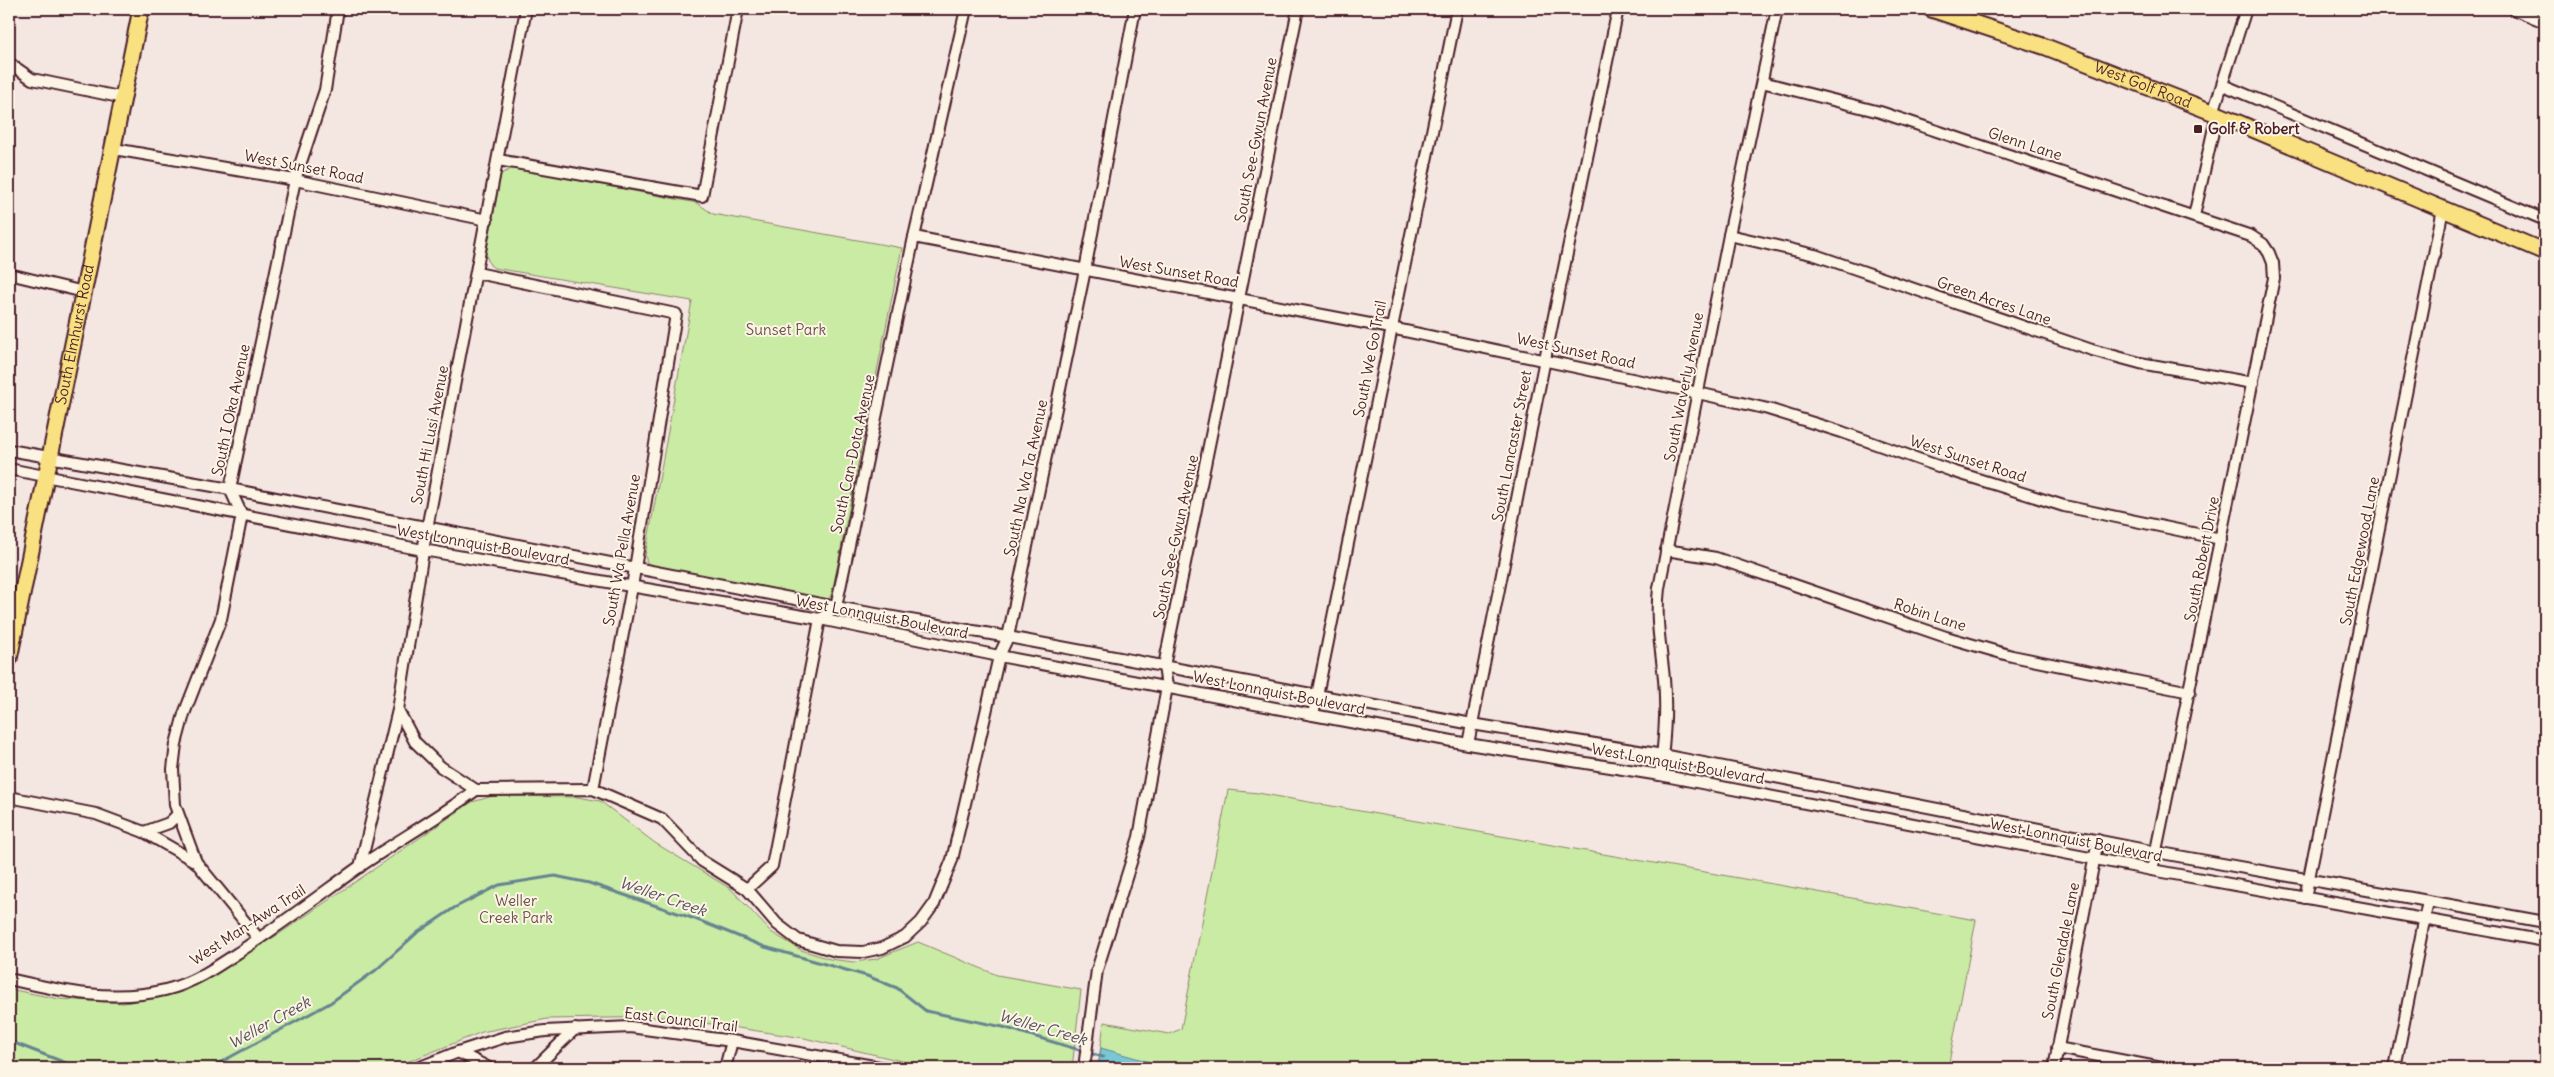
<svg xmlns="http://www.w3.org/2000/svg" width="2554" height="1077" font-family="Delius,sans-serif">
	<rect width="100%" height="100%" fill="#f4e6e1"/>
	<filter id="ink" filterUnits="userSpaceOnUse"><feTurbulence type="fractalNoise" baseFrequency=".02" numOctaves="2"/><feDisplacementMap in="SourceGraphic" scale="10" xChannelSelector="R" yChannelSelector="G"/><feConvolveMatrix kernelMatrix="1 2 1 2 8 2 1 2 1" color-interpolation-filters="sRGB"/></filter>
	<g filter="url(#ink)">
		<g fill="#caeba4" stroke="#8a8568">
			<polygon points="513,168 697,203 713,214 902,248 832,593 829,599 648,565 645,556 692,301 494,268 490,265 486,255 501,174"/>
			<polygon points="1228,790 1258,793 1976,920 1948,1068 1098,1068 1104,1022 1169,1034 1181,1029"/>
			<polygon points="493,796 578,797 600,801 655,843 731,889 771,932 801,950 830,959 854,962 876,959 918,942 997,975 1081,990 1072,1068 931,1068 804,1038 665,1017 547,1019 482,1032 392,1068 9,1068 9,989 59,999 124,1003 183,992 279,934 472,802"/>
		</g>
		<polygon fill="#78c7d4" stroke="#668490" points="1101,1048 1171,1068 1098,1068"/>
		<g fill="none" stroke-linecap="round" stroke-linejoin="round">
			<g stroke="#668490" stroke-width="3">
				<polyline points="9,1041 79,1068"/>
				<polyline points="210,1068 330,1003 376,970 417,933 454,908 499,885 555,876 589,883 695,919 765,947 867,976 897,988 926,1011 1003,1027 1103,1057"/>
			</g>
			<defs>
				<g id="minor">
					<polyline points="2513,9 2545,22"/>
					<polyline points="9,63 32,79 124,98"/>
					<polyline points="1762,82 1880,112 2251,236 2263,244 2269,253 2273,263 2274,278 2152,870"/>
					<polyline points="2223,85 2545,220"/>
					<polyline points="2213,113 2246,9"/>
					<polyline points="114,149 295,180 487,220"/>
					<polyline points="498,160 702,196 738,9"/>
					<polyline points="2194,216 2217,114"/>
					<polyline points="1729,235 1815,255 2092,350 2140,363 2253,383"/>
					<polyline points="914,237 1391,328 1698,393 1768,409 1842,432 1952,471 2064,506 2221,539"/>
					<polyline points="477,273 676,314 632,587 593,789"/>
					<polyline points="9,274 84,292"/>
					<polyline points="9,450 230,489 836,607 1008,637 1472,724 1663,755 2156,852 2545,922"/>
					<polyline points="9,469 423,550 820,619 999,656 1313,715 1468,744 1660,775 2152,870 2545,941"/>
					<polyline points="1666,550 1716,558 1946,637 2012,656 2190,692"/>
					<polyline points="398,710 415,742 441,767 476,790 593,789 662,819 702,861 747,889 777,924 790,934 798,940 836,951 863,952 882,948 905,937 921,922 934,904 952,860 999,656 1008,637 1085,270 1135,9"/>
					<polyline points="1313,715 1457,9"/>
					<polyline points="1468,744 1545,359 1618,9"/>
					<path d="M1660 775C1664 742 1667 711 1664 679 1661 645 1655 622 1659 588L1729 235 1777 9"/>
					<polyline points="9,797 96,814 144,832 196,862 259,939"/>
					<polyline points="144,832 169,823 178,814"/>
					<polyline points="196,862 175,805 173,769 176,744 184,714 221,619 242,515 230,489 295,180 325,90 338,9"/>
					<polyline points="360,867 398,710 425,539 526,9"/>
					<polyline points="747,889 772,866 820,619 836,607 914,237 966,9"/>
					<polyline points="2305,898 2443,209"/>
					<path d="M9 979C61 991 112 1003 165 990 194 983 218 966 242 950 282 924 320 895 359 867 397 841 438 818 476 790"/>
					<polyline points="2057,1048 2162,1068"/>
					<polyline points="458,1052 489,1068"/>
					<polyline points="418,1068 458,1052 505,1037 545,1031 630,1027 732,1041 885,1068"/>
					<polyline points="535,1068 575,1029"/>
					<polyline points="725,1068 732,1041"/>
					<polyline points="1084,1068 1097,970 1139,837 1167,687 1164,666 1298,9"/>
					<polyline points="2054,1068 2098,840"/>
					<polyline points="2395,1068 2428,901"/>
				</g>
				<g id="primary">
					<path id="s1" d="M1931 9 2046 47 2217 114 2545 252"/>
					<path id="s2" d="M9 659 141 9"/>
				</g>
			</defs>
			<use href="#minor" stroke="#4a1f2b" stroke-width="14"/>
			<use href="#primary" stroke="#4a1f2b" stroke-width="19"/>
			<use href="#minor" stroke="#fcf5e5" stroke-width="10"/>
			<use href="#primary" stroke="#f9e181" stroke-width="15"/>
		</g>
	</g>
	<rect fill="#4a1f2b" stroke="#fcf5e5" stroke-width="2" x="2193" y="124" width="10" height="10" rx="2.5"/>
	<g text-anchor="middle" stroke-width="4" stroke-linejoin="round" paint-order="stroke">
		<g font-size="15" fill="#4a1f2b" stroke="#fcf5e5">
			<text dy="5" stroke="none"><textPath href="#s1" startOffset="225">West Golf Road</textPath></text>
			<text transform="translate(1256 140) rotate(-79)" y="5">South See-Gwun Avenue</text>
			<text transform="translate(2025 144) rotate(18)" y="5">Glenn Lane</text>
			<text transform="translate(304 167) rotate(11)" y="5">West Sunset Road</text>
			<text transform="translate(1179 272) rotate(10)" y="5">West Sunset Road</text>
			<text transform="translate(1994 301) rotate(19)" y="5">Green Acres Lane</text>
			<text dy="5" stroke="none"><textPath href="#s2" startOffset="331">South Elmhurst Road</textPath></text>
			<text transform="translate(1576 351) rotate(12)" y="5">West Sunset Road</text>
			<text transform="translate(1370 359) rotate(-79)" y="5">South We Go Trail</text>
			<text transform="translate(1684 387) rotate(-79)" y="5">South Waverly Avenue</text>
			<text transform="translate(231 410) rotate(-78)" y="5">South I Oka Avenue</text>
			<text transform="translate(430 435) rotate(-79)" y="5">South Hi Lusi Avenue</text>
			<text transform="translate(1512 446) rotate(-79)" y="5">South Lancaster Street</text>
			<text transform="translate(853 454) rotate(-78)" y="5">South Can-Dota Avenue</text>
			<text transform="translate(1968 459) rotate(18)" y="5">West Sunset Road</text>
			<text transform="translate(1026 478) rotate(-78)" y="5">South Na Wa Ta Avenue</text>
			<text transform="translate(1176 537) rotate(-78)" y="5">South See-Gwun Avenue</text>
			<text transform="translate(483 545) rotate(10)" y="5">West Lonnquist Boulevard</text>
			<text transform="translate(622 550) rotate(-80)" y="5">South Wa Pella Avenue</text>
			<text transform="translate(2360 551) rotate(-79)" y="5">South Edgewood Lane</text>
			<text transform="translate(2202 559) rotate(-79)" y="5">South Robert Drive</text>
			<text transform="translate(1930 615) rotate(18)" y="5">Robin Lane</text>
			<text transform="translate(882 617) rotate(11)" y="5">West Lonnquist Boulevard</text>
			<text transform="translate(1279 693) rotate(11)" y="5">West Lonnquist Boulevard</text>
			<text transform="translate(1678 764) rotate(10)" y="5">West Lonnquist Boulevard</text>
			<text transform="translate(2076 840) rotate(11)" y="5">West Lonnquist Boulevard</text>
			<text transform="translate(248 925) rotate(-33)" y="5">West Man-Awa Trail</text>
			<text transform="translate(2061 951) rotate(-79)" y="5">South Glendale Lane</text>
			<text transform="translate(681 1020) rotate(7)" y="5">East Council Trail</text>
		</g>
		<g font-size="15" font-weight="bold" fill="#4a1f2b" stroke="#fcf5e5" text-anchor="start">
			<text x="2208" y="134">Golf &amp; Robert</text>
		</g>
		<g font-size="15" fill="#6a5249" stroke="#fcf5e5">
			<text x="786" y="335">Sunset Park</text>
			<text x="516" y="906">Weller<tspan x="516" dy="17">Creek Park</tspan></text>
		</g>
		<g font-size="16" font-style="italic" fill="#58515e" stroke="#fcf5e5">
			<text transform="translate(663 896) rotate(19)" y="6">Weller Creek</text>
			<text transform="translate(269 1022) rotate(-29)" y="6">Weller Creek</text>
			<text transform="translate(1043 1027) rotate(16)" y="6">Weller Creek</text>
		</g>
	</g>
	<rect width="2554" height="1077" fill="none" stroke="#fcf5e5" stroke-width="30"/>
	<rect x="15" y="15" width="2524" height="1047" fill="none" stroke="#4a1f2b" stroke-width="2" filter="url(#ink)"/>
</svg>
